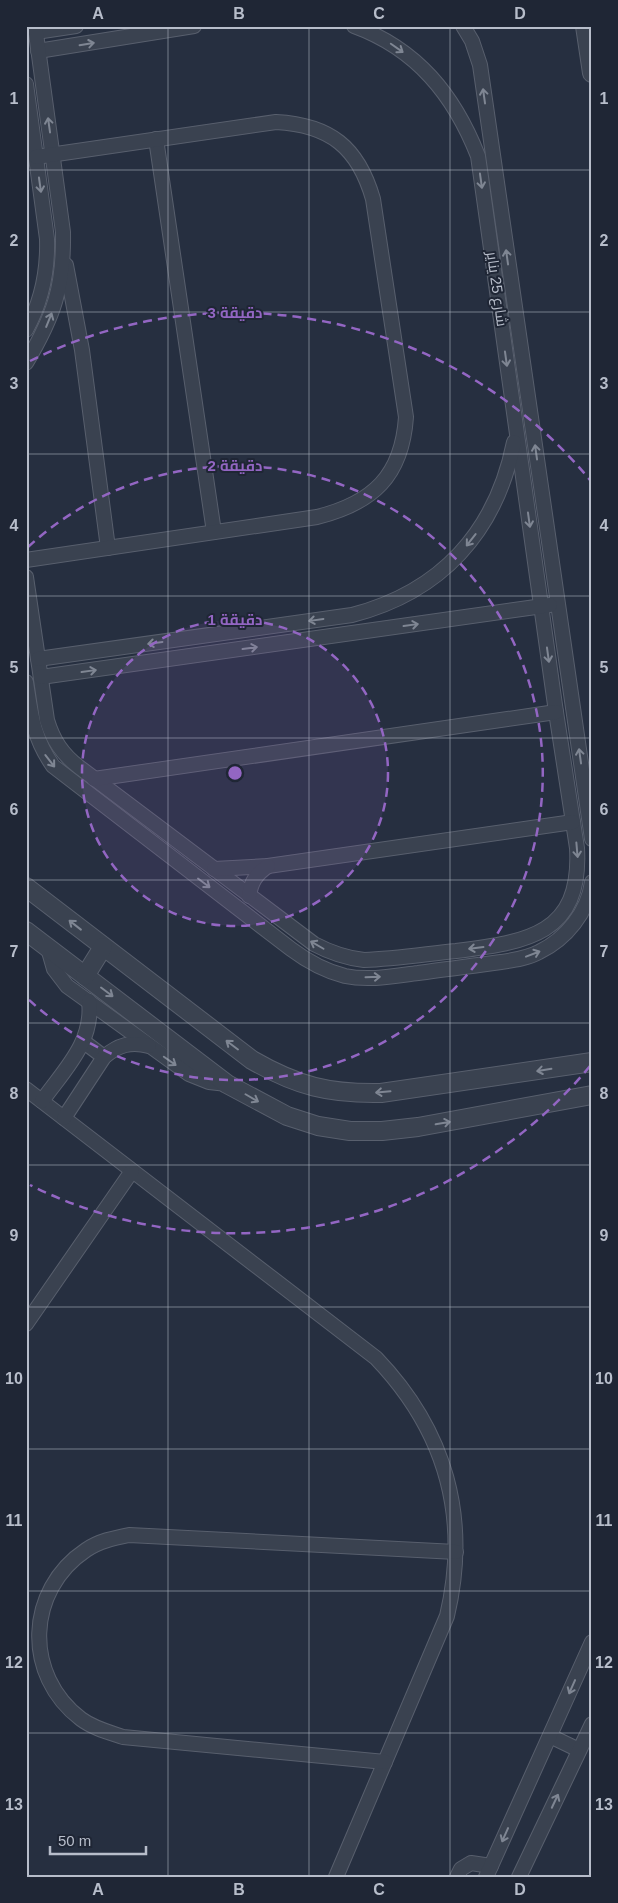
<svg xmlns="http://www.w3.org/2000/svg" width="618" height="1903" font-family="Arial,Cairo,sans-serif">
	<rect width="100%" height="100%" fill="#262f40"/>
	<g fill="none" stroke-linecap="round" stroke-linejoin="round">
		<defs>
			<g id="minor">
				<polyline points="463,26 472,41 480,65 592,839"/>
				<polyline points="36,32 76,26"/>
				<polyline points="38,51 194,26"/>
				<path d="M26 84 47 239C48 272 42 301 26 330"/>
				<polyline points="156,139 214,532"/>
				<polyline points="66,265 82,350 108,548"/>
				<path d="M26 363C54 316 64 287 63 232L35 26"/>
				<path d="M26 560 317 517C373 503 402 476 406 417L373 199C358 147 330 125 276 122L36 157"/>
				<path d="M26 577 47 720C53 740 62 754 79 767L314 944C331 953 346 958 364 960 395 959 426 954 456 951 527 942 582 935 577 848L556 712 478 156C454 95 417 49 354 26"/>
				<path d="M38 659 352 615C441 592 496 532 514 442"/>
				<polyline points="41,677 550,605"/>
				<path d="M26 682C31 715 33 737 53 766L291 949C307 961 325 971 345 976 369 981 394 976 418 973 445 969 473 966 501 962 514 960 528 958 539 952 566 939 588 912 592 882"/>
				<polyline points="94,779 556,712"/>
				<polyline points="214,869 268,866 573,822"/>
				<path d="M249 896C251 882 256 874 268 866"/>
				<polyline points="48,948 54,969 67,986 189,1074 209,1082 227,1084"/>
				<polyline points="84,1042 104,1057"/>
				<path d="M26 1089 376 1358C446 1431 470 1518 447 1616L336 1877"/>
				<path d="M42 1101C64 1070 94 1042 89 1001"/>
				<path d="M64 1118 104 1057C118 1045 131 1041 149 1046"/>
				<polyline points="26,1324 132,1171"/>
				<polyline points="550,1736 579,1750"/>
				<path d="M385 1762 123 1737C108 1732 93 1728 81 1719 23 1675 26 1590 86 1550 99 1541 114 1538 129 1535L456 1552"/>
				<polyline points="457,1877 461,1869 471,1863 491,1866"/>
				<polyline points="486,1877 592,1642"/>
				<polyline points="519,1877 592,1724"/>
			</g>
			<g id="tertiary">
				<polyline points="585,26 592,73"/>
				<path d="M26 887 252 1060C297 1086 329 1094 381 1093L592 1062"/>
				<polyline points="26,931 227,1084 287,1116 318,1126 350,1131 382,1131 418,1127 592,1095"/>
				<polyline points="85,976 103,947"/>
			</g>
		</defs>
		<use href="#minor" stroke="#585f6d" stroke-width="16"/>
		<use href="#tertiary" stroke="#585f6d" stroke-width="20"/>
		<use href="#minor" stroke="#3a4250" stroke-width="14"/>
		<use href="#tertiary" stroke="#3a4250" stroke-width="18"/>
	</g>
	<defs><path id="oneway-shaft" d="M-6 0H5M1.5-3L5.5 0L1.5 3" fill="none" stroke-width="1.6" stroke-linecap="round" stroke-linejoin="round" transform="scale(1.25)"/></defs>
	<g stroke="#7f8693">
		<use href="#oneway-shaft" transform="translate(87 44) rotate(-9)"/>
		<use href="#oneway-shaft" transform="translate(397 48) rotate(35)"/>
		<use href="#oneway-shaft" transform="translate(484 96) rotate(-98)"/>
		<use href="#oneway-shaft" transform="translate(49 125) rotate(-98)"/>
		<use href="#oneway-shaft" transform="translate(481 181) rotate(82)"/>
		<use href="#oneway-shaft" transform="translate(40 185) rotate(82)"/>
		<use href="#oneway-shaft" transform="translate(507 257) rotate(-98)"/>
		<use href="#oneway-shaft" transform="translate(49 320) rotate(-68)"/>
		<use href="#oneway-shaft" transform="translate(506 359) rotate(82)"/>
		<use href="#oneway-shaft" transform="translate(536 452) rotate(-98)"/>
		<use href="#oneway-shaft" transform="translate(529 520) rotate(82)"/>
		<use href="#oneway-shaft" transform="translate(471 540) rotate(128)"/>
		<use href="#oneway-shaft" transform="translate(316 620) rotate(172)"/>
		<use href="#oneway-shaft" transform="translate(411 625) rotate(-8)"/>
		<use href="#oneway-shaft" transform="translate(155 643) rotate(172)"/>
		<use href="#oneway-shaft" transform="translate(250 648) rotate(-8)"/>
		<use href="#oneway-shaft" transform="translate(548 655) rotate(82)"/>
		<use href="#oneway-shaft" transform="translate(89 671) rotate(-8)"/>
		<use href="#oneway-shaft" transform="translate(580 756) rotate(-98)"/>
		<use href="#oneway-shaft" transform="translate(50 761) rotate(52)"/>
		<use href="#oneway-shaft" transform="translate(577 850) rotate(85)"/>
		<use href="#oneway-shaft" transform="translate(204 883) rotate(37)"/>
		<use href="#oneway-shaft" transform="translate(75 925) rotate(-142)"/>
		<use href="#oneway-shaft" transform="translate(317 945) rotate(-150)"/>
		<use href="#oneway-shaft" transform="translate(476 948) rotate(173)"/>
		<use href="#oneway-shaft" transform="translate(533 954) rotate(-21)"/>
		<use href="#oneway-shaft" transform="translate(373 977) rotate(-2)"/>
		<use href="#oneway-shaft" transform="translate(107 992) rotate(37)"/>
		<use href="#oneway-shaft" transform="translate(232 1045) rotate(-143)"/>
		<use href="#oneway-shaft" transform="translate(170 1061) rotate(35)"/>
		<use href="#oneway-shaft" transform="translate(544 1070) rotate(171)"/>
		<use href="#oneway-shaft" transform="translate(383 1092) rotate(175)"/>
		<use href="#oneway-shaft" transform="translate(252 1098) rotate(30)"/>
		<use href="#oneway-shaft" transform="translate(443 1123) rotate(-10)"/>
		<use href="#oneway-shaft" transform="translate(572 1687) rotate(114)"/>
		<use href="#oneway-shaft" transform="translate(555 1801) rotate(-65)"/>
		<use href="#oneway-shaft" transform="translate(505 1835) rotate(114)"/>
	</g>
	<path fill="none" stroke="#b7bdca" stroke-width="1" stroke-opacity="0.55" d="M168 26V1877M309 26V1877M450 26V1877M26 170H592M26 312H592M26 454H592M26 596H592M26 738H592M26 880H592M26 1023H592M26 1165H592M26 1307H592M26 1449H592M26 1591H592M26 1733H592"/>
	<circle cx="235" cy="773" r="153" fill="#9366c3" fill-opacity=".12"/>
	<g fill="none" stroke="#9366c3" stroke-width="2.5" stroke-dasharray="9 6">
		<circle cx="235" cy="773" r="153"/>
		<path d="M28 547A307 307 0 1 1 28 999"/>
		<path d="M590 1066A460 460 0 0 1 30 1185M30 361A460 460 0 0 1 590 480"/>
	</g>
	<g text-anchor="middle" stroke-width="4" stroke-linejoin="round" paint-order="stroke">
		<g font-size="15" fill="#b7bdca" stroke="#1f2635">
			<text transform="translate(497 289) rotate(82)" y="5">شارع 25 يناير</text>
		</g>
	</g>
	<circle cx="235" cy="773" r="8" fill="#9366c3" stroke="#1f2635" stroke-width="2.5"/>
	<g font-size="15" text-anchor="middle" font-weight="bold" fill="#9366c3" stroke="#1f2635" stroke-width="4" stroke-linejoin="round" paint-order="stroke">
		<text x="235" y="318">3 دقيقة</text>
		<text x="235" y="471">2 دقيقة</text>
		<text x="235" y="625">1 دقيقة</text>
	</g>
	<rect width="618" height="1903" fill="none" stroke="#1f2635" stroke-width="55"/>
	<path d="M50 1846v8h96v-8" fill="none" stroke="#b7bdca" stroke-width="2.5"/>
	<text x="58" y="1846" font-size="15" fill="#b7bdca" stroke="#1f2635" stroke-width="4" paint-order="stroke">50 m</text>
	<rect x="28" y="28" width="562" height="1848" fill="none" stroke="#b7bdca" stroke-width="2"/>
	<g font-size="16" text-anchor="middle" font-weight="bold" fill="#b7bdca">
		<text x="98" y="19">A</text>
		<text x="239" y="19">B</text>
		<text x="379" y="19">C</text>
		<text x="520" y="19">D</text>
		<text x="14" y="104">1</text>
		<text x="604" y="104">1</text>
		<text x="14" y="246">2</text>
		<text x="604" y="246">2</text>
		<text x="14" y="389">3</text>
		<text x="604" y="389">3</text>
		<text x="14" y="531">4</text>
		<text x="604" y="531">4</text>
		<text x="14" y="673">5</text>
		<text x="604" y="673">5</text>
		<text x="14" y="815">6</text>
		<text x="604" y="815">6</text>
		<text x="14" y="957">7</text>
		<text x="604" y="957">7</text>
		<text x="14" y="1099">8</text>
		<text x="604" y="1099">8</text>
		<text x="14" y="1241">9</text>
		<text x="604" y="1241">9</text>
		<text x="14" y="1384">10</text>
		<text x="604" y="1384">10</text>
		<text x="14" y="1526">11</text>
		<text x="604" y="1526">11</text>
		<text x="14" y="1668">12</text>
		<text x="604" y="1668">12</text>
		<text x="14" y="1810">13</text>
		<text x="604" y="1810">13</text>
		<text x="98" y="1895">A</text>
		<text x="239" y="1895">B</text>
		<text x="379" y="1895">C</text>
		<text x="520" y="1895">D</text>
	</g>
</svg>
